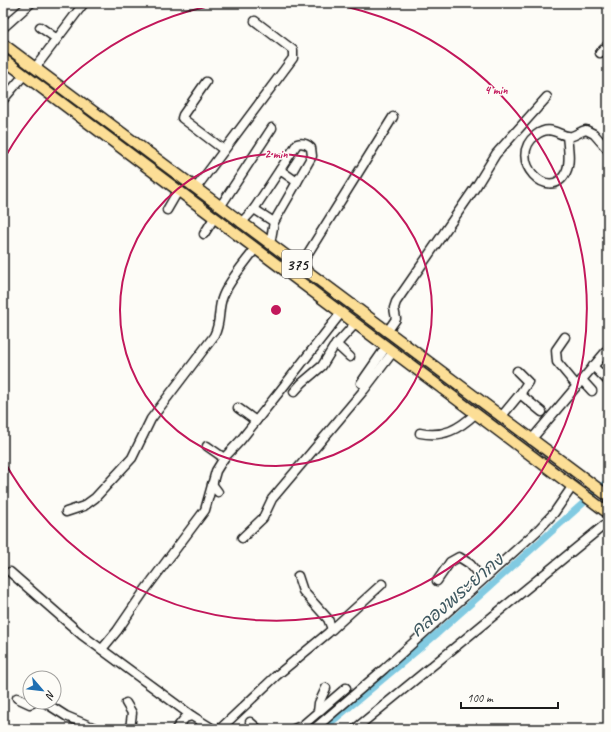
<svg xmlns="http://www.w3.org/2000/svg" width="611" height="732" font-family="Caveat,'Playpen Sans Thai',sans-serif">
	<rect width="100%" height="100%" fill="#fdfcf7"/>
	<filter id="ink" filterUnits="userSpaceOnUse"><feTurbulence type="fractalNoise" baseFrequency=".025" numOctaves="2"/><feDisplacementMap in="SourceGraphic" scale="8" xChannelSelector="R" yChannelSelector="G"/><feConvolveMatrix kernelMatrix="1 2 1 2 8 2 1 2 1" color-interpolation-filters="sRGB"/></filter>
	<g filter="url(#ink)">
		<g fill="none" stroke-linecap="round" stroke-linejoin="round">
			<polyline stroke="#81cae1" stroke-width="7" points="323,729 439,632 608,481"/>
			<defs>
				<g id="minor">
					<polyline points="40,27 57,39"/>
					<polyline points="3,28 31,3"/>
					<polyline points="600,53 608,45"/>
					<polyline points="35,68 84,3"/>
					<polyline points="206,82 183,115 182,118 224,150"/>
					<polyline points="3,100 24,75"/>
					<path d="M567 136C568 147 571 162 566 172 550 205 505 159 536 135 552 123 560 138 572 136 576 135 581 131 586 130L594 134 608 150"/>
					<polyline points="280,170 297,182"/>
					<polyline points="196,188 293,58 293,50 255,21"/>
					<polyline points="220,207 272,128"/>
					<polyline points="254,209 274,222"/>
					<polyline points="167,210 178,191"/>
					<path d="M241 223 254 209 297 144C303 142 307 144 311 148L312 156 274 222 270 244"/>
					<polyline points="204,234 214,218"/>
					<polyline points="300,266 393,117"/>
					<polyline points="387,332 396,319 394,308 396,302 477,185 496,154 547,97"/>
					<polyline points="565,337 556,350 557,362 577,386"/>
					<polyline points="336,344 350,357"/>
					<polyline points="593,366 608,381"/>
					<polyline points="517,371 528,382 520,394"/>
					<polyline points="582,380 592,391"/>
					<polyline points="361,383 386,347"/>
					<polyline points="294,392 302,383 322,366 333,348 355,324"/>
					<polyline points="238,408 256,421"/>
					<polyline points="501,417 520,394 542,412"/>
					<path d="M420 433C443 438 459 429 475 414"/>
					<polyline points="531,440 608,349"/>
					<polyline points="207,446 224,458"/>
					<polyline points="212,484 218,492"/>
					<path d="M66 512 84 506 95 498 132 458 151 419 214 336C222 320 217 310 223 296 230 279 245 263 255 249"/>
					<polyline points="242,538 263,518 272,499 364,390 393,352"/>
					<polyline points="10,572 82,635 192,716"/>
					<polyline points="298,576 303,591 328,619 332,629"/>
					<polyline points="437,581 450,562 459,557 470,564 482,579"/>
					<polyline points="102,649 117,631 145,590 205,510 216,471 224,458 240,441 280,391 341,313"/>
					<polyline points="17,698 30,704 34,702"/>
					<polyline points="44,702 66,716 97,729"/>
					<polyline points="126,703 132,713 130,729"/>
					<polyline points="318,712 319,703 326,688"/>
					<polyline points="250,722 258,729"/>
					<polyline points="176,729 185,718 192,716 213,729"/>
					<polyline points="220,729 276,676 328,633 382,584"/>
					<polyline points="294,729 303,725 346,688"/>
					<polyline points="314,729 384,669 537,531 554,513 572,487"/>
					<polyline points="355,729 608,522"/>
				</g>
				<g id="major">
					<polyline points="3,44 608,496"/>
					<polyline points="3,59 608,513"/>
				</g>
			</defs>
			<use href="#minor" stroke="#1c1c1c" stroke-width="11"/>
			<use href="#major" stroke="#1c1c1c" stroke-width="13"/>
			<use href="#minor" stroke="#fdfcf7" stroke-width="8"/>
			<use href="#major" stroke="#fcde96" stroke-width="10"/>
		</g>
	</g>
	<g fill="none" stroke="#c2185b" stroke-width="2">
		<circle cx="276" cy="310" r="156"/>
		<path d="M4 159A311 311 0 0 1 225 3M327 3A311 311 0 1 1 4 461"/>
	</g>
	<g text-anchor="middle" stroke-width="3" stroke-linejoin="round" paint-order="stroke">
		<rect fill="#fdfcf7" stroke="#605f5e" stroke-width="1" x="282" y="250" width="30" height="28" rx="3"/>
		<g font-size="16" font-weight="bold" fill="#1c1c1c">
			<text x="297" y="270">375</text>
		</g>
		<g font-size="18" font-style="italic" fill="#3f5961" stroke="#fdfcf7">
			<text transform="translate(457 595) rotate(-41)" y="6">คลองพระยากง</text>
		</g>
	</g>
	<circle cx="276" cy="310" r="6" fill="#c2185b" stroke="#fdfcf7" stroke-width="2"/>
	<g font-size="12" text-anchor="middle" font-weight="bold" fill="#c2185b" stroke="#fdfcf7" stroke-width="3" stroke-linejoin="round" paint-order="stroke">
		<text x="496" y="94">4 min</text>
		<text x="276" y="158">2 min</text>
	</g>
	<rect width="611" height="732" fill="none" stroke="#fdfcf7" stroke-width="16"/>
	<rect x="8" y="8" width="595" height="716" fill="none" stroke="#1c1c1c" stroke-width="1.5" filter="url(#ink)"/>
	<g transform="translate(42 690) rotate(118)"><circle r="19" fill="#fdfcf7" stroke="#a3a29f"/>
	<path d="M0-3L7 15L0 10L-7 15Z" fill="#1f6fb2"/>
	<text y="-6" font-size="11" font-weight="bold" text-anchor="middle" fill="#1c1c1c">N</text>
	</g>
	<path d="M461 702v6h97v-6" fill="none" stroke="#1c1c1c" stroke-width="2"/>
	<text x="467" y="702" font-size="12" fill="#1c1c1c" stroke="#fdfcf7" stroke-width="3" paint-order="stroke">100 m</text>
</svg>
